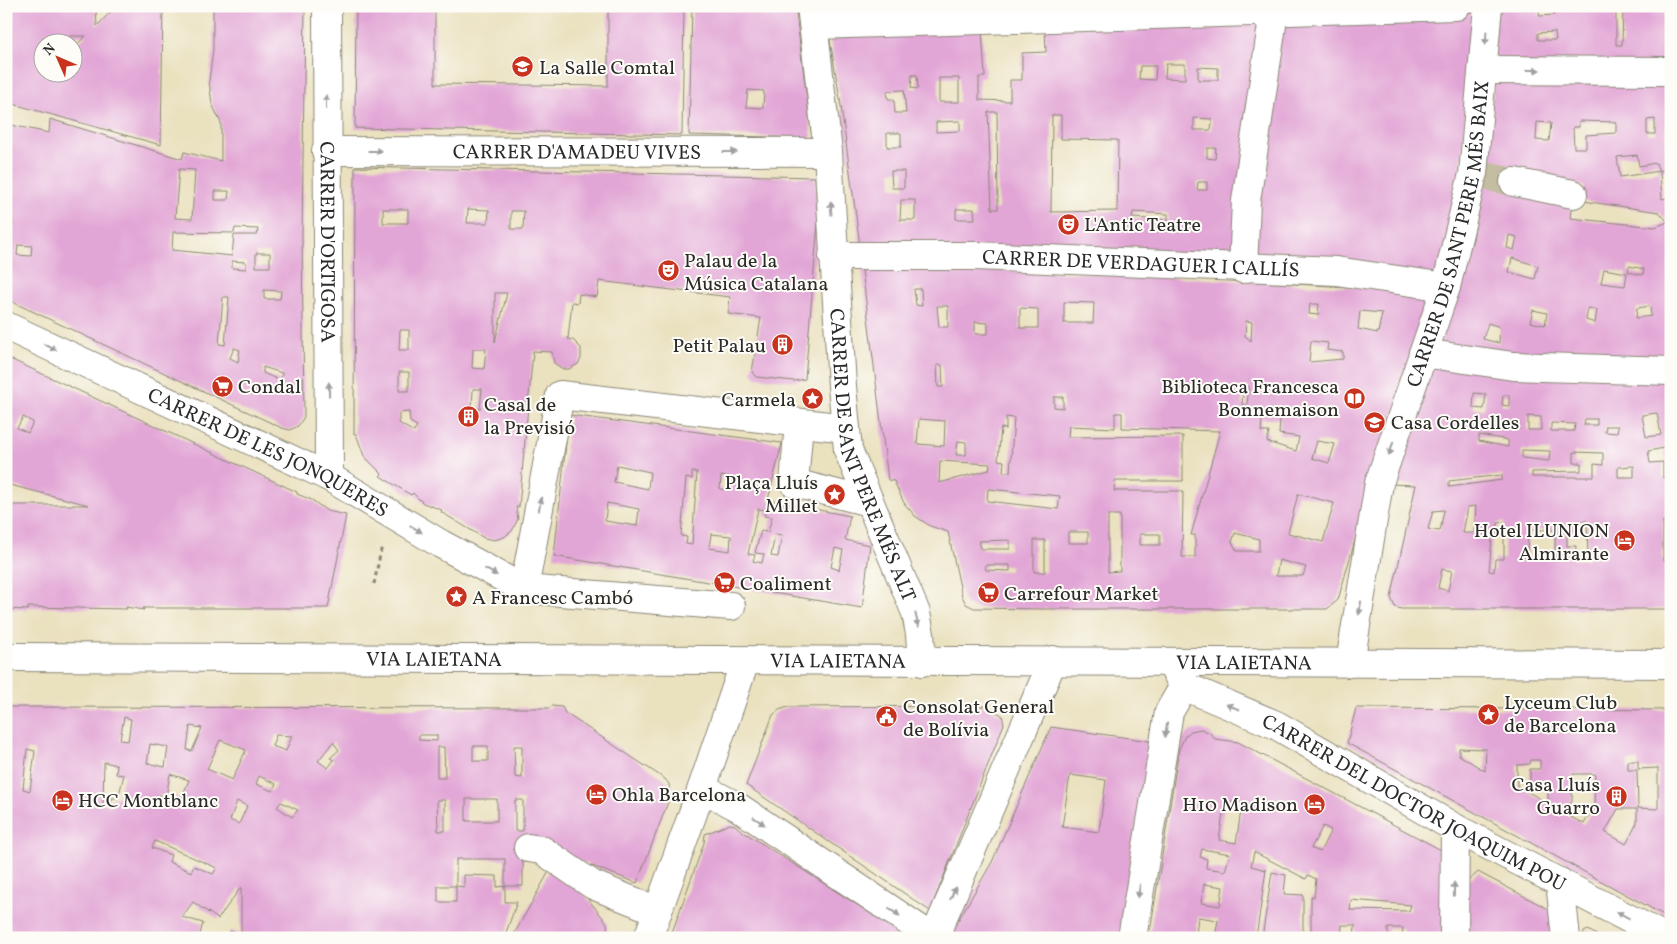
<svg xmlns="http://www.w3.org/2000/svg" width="1677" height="944" font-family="Vollkorn,serif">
	<rect width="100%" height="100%" fill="#fdfcf7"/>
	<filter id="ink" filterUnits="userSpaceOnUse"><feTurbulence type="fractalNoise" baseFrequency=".02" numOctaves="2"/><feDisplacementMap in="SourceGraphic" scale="10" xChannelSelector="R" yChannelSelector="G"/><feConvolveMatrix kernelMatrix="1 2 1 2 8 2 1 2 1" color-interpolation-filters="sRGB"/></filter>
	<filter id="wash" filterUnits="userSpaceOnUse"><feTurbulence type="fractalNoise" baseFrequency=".0096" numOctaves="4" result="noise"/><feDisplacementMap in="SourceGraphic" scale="20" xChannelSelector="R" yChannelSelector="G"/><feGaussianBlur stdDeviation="1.12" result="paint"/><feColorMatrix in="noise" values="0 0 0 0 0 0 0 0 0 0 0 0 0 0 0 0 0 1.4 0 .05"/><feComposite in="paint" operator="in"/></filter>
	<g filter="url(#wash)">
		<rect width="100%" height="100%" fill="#eae1bf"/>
		<g id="blocks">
			<g fill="#e2a6d6" fill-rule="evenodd">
				<path d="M6 6H101L96 10 97 26 116 6H163L161 145 6 102ZM70 36H86L72 49V72H42V42H64Z"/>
				<path d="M213 6H305L302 236 304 417 298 426 290 430 282 428 6 299V235L10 236 13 222 6 220V182H8L11 169H6V124L49 133 50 119 182 159 184 152 221 161V123L212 104 209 81 213 50ZM179 169 195 170 192 219 175 218ZM215 191H229L228 200H215ZM235 228 258 229 257 235H234L232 256 172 250 173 232 234 233ZM18 245 32 246 31 256 17 255ZM256 253H270V267H256ZM232 261 246 262V269L232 268ZM264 290 281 291 280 299H264ZM223 297H229L225 345 219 344ZM234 348 240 350 238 362 230 358ZM263 367 282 373 281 381 263 373Z"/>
				<polygon points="356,6 435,6 435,84 608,86 608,6 684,6 682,135 355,128"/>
				<path d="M692 6H795L812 138 689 135ZM748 90 764 91 763 108 746 107Z"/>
				<path d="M1496 6H1545L1540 8 1539 16 1554 15V6H1616V45H1622L1623 6H1671V66H1493ZM1555 32 1556 40H1538V33Z"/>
				<polygon points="1475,12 1458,205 1438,275 1249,262 1281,17"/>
				<path d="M1255 21 1263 31 1234 265 861 253 840 99 829 35 982 30 985 77H979V100L1010 101V80H1022V53L1046 52 1045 28ZM1166 64H1185V79L1165 78ZM1140 66H1156L1155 80 1139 79ZM1198 67 1218 68V80H1198ZM912 75H917L918 89 911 88ZM939 78H959V102H939ZM904 90 906 113H895L894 99H888L887 91ZM988 112H997L998 209H992ZM1052 115H1061V139L1118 140 1117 211 1051 212ZM1194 118 1212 119 1211 130H1194ZM960 121V131L936 132V122ZM887 133H901V147H887ZM1207 148H1216L1215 159 1207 158ZM891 171H904V188H892ZM1198 182H1207V190H1197ZM901 200H915V220H900ZM956 209H974L975 219H956ZM1133 212 1168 214V220L1132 218Z"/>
				<path d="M1671 78V126H1667L1666 137 1667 144 1671 143V169L1659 171 1656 163 1639 166 1637 155 1617 157 1620 177 1660 171 1662 199 1671 197V314H1666L1667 327H1671V365L1438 351 1473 239 1482 188 1494 82ZM1655 119V134H1647V120ZM1579 121 1616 122V133L1586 135V148H1574L1573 127H1579ZM1537 122 1551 123 1549 141 1536 140ZM1529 181 1584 186 1583 201 1659 212 1668 222 1655 227 1570 218 1572 203ZM1509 235 1517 237 1514 250 1507 248ZM1512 258 1538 266 1535 279 1509 272ZM1629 266 1644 269 1643 275 1628 272ZM1604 269 1627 273 1625 286 1601 283ZM1650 306 1651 316 1636 318 1637 308ZM1588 308 1597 310 1595 323 1586 320ZM1533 310 1547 313 1545 325 1530 322ZM1488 323 1500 327 1499 343 1483 339Z"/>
				<path d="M355 167 815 177 818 222 805 379 794 381 756 377 752 372 761 318 728 314 730 297 599 281 597 297 579 294 578 303 572 302 568 339 573 340 581 348V359L578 364 569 369H563L554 363 552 352 533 351 519 507H516L518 519 512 531 504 537 495 540 484 538 441 512 442 510 423 503 413 493 411 495 380 476 382 474 364 456 356 434H354ZM383 209H408V223H383ZM468 209 489 210 488 223H467ZM511 211H524L523 229H511ZM495 293H507L495 342ZM400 330H409V350H399ZM473 349H486L484 369 472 368ZM399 372H409V391H399ZM473 389H482L480 409H472ZM409 412 410 422 417 426 414 432 399 423V413Z"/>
				<path d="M913 267 1136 275 1437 292 1380 452 1338 600 1327 609H1040L974 608 966 604 962 596 948 532 930 526 915 516 904 503 894 481 888 480 862 269ZM914 289H921L922 306 916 305ZM1064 302 1094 303 1093 323H1064ZM1310 304H1319L1318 315 1309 314ZM937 306H948V327H939ZM1020 308 1038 309V328H1020ZM1360 311 1382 313 1378 333 1358 329ZM1246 321 1252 322 1251 341 1245 336ZM975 322 988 323V334H975ZM1311 341 1328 343 1327 350 1343 352V359L1309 362ZM937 365H942L943 387H938ZM1249 386 1247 405H1242L1243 390ZM1054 397H1063V408L1054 407ZM1115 413H1122V428L1220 431 1191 535H1195V557H1182L1183 491H1114L1115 481H1183V436L1068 437 1069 426 1115 428ZM1006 417 1014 418 1010 472H1003L1004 461 998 460 1001 428 1006 429ZM919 419 945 421 944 446 917 444ZM1262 419H1280L1279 434 1299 437 1296 451 1267 442 1269 432H1261ZM958 441 966 442V455H956ZM1317 441 1335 444 1329 463 1312 458ZM940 461 990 464 989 470 939 483ZM988 489 1060 496 1058 509 987 501ZM1298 494 1334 503 1323 542 1288 533ZM1108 515H1120V571L1108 572ZM1068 532H1088V543H1068ZM1235 533 1259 539V551H1237L1232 542ZM1140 534H1160V545H1140ZM1010 540V549H981L979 541ZM1034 540H1045V572H1034ZM1279 560 1306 567 1303 576H1276ZM985 565H1010V571L986 570Z"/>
				<path d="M6 357 297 492V494L312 500 327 511 346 515 328 608H143L144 610 126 607 127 609 28 607V610L7 609 6 505H89L6 484ZM23 417 33 422 28 433 17 428Z"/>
				<path d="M1430 364 1671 380V461H1666L1664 448 1648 451 1650 463 1663 462V478H1671V522L1663 521V560H1671V609H1401L1395 607 1391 598 1416 485 1388 484ZM1474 393 1486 394 1484 409 1473 408ZM1503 395H1509V406L1502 405ZM1657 413 1661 435 1646 437 1642 415ZM1528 416 1541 417V430H1528ZM1585 419H1597V425H1584ZM1508 421 1519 422V429H1508ZM1551 423 1575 424 1574 431H1551ZM1606 426H1618L1617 433 1605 432ZM1479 435 1508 440V447L1479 441ZM1522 450 1550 451 1549 461 1522 458ZM1574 452 1603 453V465L1594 464V477H1532V472L1581 471V463H1574ZM1634 466V477H1618V467ZM1502 475V480L1449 487V481ZM1476 506 1474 533H1463L1468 507ZM1444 510 1440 531 1428 529 1433 511ZM1576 521H1587L1588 559 1575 560 1576 546H1567V530H1576ZM1504 522V559H1495L1494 572 1489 571 1492 538H1497L1498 523ZM1528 530H1555V559L1527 558ZM1442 569 1452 571 1448 591 1438 588Z"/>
				<path d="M569 415 782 443 768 500 850 516 845 540 870 545 862 608 554 556ZM617 465 650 472 648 489 614 482ZM692 472H697L692 545 686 544 687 537 681 536 686 478 692 479ZM721 476 731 477 730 490 720 489ZM607 503 639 509 637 526 605 521ZM758 509 766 510 764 516 772 517 768 532 761 531 755 553 764 554 762 563 753 561 755 555 748 554ZM711 534 731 536 730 551 709 548ZM775 534 782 535 778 557 771 556ZM835 548 843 550 839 570 831 567Z"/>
				<path d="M552 706 562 707 565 713 665 779 669 784 670 797 637 883 523 840V886H505V859H456V886H438V902H456V886L464 887V875L497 876V887L505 886V902H517L504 938H229L230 931 241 934V887L218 919 193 902 182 917 203 923 199 938H6V707L549 708ZM124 717 131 719 128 741 120 740ZM190 726 202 728 192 751 187 750ZM276 735 292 736 286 751 272 746ZM419 735H437V741L419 740ZM220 740 246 750 232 780 207 769ZM333 742 339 750 330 758 334 760 328 768 318 761ZM150 744 168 747 165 767 147 763ZM473 746H488V761H473ZM514 746H522V778L515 777ZM437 747H444L445 778H437ZM27 749 35 751 30 791 23 789ZM104 762 117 765 116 774 124 775 118 798H112L111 806 103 803ZM170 774 189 780 181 799 172 796 167 806 158 805 159 795 166 797ZM259 776 276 784 272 791 256 784ZM466 799H497V821H466ZM437 800H445V831H438ZM515 800H523V831H515ZM237 801 247 806 239 824 230 820ZM281 802 298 810 292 817 277 807ZM155 841 217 868 213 874 194 866 191 872 169 862 171 855 152 848Z"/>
				<polygon points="985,706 1002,715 1004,724 930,911 746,785 773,715 779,710 788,707"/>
				<path d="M1356 708 1671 710V919L1347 743ZM1459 748 1486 749 1485 771 1459 755ZM1531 760H1540V769H1530V788L1548 787V803L1517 786V765L1530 764ZM1628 761H1638V769L1658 768V809L1638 808 1637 770H1628ZM1573 774H1595L1594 806 1584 824 1565 814 1572 801ZM1618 809H1637V823L1626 844 1605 832Z"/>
				<path d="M1051 727 1150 741 1119 938H962L952 931 992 862ZM1070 775 1106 780 1099 832 1062 827Z"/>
				<path d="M1201 729 1210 733 1215 739 1238 742 1443 851 1447 938H1402L1403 928H1388V938H1354L1355 925H1342L1341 938H1311V896L1314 897 1316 879 1308 875 1306 879 1254 852 1251 866 1266 870 1256 938H1215L1218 920 1198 917 1196 935 1206 938H1149L1179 749 1185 736 1191 731ZM1225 801 1242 804 1236 843 1219 840ZM1323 826 1331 830 1320 852 1311 848ZM1202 849 1230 854 1225 871 1206 868 1207 859 1200 857ZM1204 884 1223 887 1220 906 1201 903ZM1351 900 1411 905 1409 911 1350 910Z"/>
				<polygon points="730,824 735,825 742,831 909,938 670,938 704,843 705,834"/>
				<polygon points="552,866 584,894 607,923 608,938 512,938"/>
				<polygon points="1272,872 1286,875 1284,894 1303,895 1303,938 1262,938"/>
				<polygon points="1478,872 1552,911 1555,938 1464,938 1467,882"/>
				<polygon points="1588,930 1602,938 1583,938 1584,932"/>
			</g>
		</g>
	</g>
	<g filter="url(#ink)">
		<use href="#blocks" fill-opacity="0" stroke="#8a8675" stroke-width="1"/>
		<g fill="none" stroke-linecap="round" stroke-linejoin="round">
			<polyline stroke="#c4bda1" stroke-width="28" stroke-dasharray="28 14" stroke-linecap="butt" points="1484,176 1514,182"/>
			<defs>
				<g id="minor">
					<path id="s1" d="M327 6 329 477"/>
					<path id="s2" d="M811 6 828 152 842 386 848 450 916 613 920 634 922 662"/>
					<polyline points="814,25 1456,6"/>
					<polyline points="1484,70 1671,71"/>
					<path id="s3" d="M326 151 828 152"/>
					<polyline points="1514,182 1573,194"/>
					<path id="s4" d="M833 256H975L1336 271 1446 287"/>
					<polyline points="1243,269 1246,201 1272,25 1263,6"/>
					<path id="s5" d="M6 326 329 477 441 544 524 589 731 606"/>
					<polyline points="1423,353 1513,366 1671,371"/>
					<polyline points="799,423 794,483 869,502"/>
					<polyline points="524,589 560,395 846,428"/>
					<path id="s6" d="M1170 662 1184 686 1276 725 1455 828 1666 938"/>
					<path id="s7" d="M1350 663 1379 483 1446 287 1473 174 1488 6"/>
					<polyline points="702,788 738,807 933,938"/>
					<polyline points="528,848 542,850 593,885 658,911"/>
					<polyline points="1560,882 1566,938"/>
					<polyline points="648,938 702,788 745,661"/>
					<polyline points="934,938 1053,660"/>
					<polyline points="1132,938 1169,712 1184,686"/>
					<polyline points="1454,938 1455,828"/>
				</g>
				<g id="major">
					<path id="s8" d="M6 657 1671 664"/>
				</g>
			</defs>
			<use href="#minor" stroke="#8a8675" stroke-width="30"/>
			<use href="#major" stroke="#8a8675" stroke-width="30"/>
			<polyline stroke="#8a8675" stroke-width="3" stroke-dasharray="4 4" stroke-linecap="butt" points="374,584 382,545"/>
			<use href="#minor" stroke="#fff" stroke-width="28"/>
			<use href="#major" stroke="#fff" stroke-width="28"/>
		</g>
		<defs><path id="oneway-solid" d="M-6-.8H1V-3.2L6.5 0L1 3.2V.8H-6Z" transform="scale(1.25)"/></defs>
		<g fill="#a0a0a0">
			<use href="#oneway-solid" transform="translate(1486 38) rotate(94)"/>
			<use href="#oneway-solid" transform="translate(1533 70)"/>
			<use href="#oneway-solid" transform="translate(326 102) rotate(-90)"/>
			<use href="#oneway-solid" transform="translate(375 151)"/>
			<use href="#oneway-solid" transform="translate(730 152)"/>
			<use href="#oneway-solid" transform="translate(831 208) rotate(-93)"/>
			<use href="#oneway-solid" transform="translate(50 347) rotate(25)"/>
			<use href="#oneway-solid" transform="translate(329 389) rotate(-91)"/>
			<use href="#oneway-solid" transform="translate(1391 449) rotate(108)"/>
			<use href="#oneway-solid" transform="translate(540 504) rotate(-80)"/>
			<use href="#oneway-solid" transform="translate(416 529) rotate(31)"/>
			<use href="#oneway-solid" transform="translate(491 572) rotate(28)"/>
			<use href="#oneway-solid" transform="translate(1360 608) rotate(99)"/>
			<use href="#oneway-solid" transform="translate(917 620) rotate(76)"/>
			<use href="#oneway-solid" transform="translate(1233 707) rotate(-157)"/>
			<use href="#oneway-solid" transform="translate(1166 730) rotate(99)"/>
			<use href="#oneway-solid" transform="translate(759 821) rotate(34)"/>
			<use href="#oneway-solid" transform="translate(1454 889) rotate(-89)"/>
			<use href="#oneway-solid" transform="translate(1139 891) rotate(99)"/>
			<use href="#oneway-solid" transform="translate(953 893) rotate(-67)"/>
			<use href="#oneway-solid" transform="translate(894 912) rotate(34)"/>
			<use href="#oneway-solid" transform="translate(1623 915) rotate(-152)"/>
		</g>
	</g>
	<defs>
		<symbol id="school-disc" viewBox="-11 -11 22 22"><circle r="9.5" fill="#c8321e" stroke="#fdfcf7"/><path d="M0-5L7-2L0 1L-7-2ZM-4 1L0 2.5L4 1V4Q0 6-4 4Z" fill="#fff"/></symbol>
		<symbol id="theatre-disc" viewBox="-11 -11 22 22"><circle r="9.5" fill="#c8321e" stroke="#fdfcf7"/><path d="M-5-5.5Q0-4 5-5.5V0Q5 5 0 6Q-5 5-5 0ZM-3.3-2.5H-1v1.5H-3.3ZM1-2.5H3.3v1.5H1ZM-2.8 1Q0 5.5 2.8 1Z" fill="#fff"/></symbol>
		<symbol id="building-disc" viewBox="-11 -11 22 22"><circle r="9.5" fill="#c8321e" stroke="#fdfcf7"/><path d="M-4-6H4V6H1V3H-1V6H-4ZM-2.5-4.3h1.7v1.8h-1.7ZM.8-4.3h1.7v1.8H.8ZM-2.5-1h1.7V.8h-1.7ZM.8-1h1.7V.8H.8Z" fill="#fff"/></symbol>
		<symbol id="supermarket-disc" viewBox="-11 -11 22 22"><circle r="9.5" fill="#c8321e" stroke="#fdfcf7"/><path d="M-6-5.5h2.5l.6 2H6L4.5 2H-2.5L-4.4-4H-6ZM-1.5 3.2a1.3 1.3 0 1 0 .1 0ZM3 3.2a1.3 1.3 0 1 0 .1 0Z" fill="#fff"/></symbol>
		<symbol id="library-disc" viewBox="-11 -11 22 22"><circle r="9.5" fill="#c8321e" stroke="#fdfcf7"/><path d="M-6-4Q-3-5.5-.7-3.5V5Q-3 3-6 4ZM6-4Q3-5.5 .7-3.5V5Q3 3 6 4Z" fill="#fff"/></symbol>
		<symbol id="sight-disc" viewBox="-11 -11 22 22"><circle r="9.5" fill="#c8321e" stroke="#fdfcf7"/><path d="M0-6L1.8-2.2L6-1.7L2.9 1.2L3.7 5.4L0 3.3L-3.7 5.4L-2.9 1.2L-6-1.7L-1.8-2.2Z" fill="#fff"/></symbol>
		<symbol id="university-disc" viewBox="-11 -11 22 22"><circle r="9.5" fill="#c8321e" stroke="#fdfcf7"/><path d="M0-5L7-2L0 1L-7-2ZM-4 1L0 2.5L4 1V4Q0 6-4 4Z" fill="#fff"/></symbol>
		<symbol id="hotel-disc" viewBox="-11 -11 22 22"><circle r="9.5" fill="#c8321e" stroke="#fdfcf7"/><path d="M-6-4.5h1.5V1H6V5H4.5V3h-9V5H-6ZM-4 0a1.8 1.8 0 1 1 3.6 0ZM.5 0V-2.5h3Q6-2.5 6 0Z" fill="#fff"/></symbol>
		<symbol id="civic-disc" viewBox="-11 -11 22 22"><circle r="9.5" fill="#c8321e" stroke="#fdfcf7"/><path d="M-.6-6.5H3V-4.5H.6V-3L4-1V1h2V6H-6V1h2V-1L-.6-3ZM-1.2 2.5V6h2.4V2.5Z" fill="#fff"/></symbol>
	</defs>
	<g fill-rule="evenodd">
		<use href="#school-disc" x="510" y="54" width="25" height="25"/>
		<use href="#theatre-disc" x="1056" y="212" width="25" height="25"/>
		<use href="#theatre-disc" x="656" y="258" width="25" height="25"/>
		<use href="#building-disc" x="770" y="332" width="25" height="25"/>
		<use href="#supermarket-disc" x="210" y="374" width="25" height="25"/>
		<use href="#library-disc" x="1342" y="386" width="25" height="25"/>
		<use href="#sight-disc" x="800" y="386" width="25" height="25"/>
		<use href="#building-disc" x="456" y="404" width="25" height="25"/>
		<use href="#university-disc" x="1362" y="410" width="25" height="25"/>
		<use href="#sight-disc" x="822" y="482" width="25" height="25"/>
		<use href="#hotel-disc" x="1612" y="528" width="25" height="25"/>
		<use href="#supermarket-disc" x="712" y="570" width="25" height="25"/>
		<use href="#supermarket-disc" x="976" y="580" width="25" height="25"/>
		<use href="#sight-disc" x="444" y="584" width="25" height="25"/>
		<use href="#sight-disc" x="1476" y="702" width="25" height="25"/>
		<use href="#civic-disc" x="874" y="704" width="25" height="25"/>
		<use href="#hotel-disc" x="584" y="782" width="25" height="25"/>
		<use href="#building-disc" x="1604" y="784" width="25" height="25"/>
		<use href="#hotel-disc" x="50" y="788" width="25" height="25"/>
		<use href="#hotel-disc" x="1302" y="792" width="25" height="25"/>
	</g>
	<g text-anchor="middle" stroke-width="4" stroke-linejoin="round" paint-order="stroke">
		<g font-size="20" fill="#2b2b2b" stroke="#fdfcf7" text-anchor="start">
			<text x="539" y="74">La Salle Comtal</text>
			<text x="1084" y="231">L'Antic Teatre</text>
			<text x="684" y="267">Palau de la<tspan x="684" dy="23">Música Catalana</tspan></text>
			<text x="766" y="352" text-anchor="end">Petit Palau</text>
			<text x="238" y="393">Condal</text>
			<text x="1339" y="393" text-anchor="end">Biblioteca Francesca<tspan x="1339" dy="23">Bonnemaison</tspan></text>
			<text x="796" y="406" text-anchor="end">Carmela</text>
			<text x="484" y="411">Casal de<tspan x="484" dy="23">la Previsió</tspan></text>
			<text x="1391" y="429">Casa Cordelles</text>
			<text x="818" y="489" text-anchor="end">Plaça Lluís<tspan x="818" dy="23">Millet</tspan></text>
			<text x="1609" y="537" text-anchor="end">Hotel ILUNION<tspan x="1609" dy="23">Almirante</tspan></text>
			<text x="740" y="590">Coaliment</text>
			<text x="1004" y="600">Carrefour Market</text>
			<text x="472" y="604">A Francesc Cambó</text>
			<text x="1504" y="709">Lyceum Club<tspan x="1504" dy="23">de Barcelona</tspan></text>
			<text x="903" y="713">Consolat General<tspan x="903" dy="23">de Bolívia</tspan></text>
			<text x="1600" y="791" text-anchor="end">Casa Lluís<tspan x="1600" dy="23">Guarro</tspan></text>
			<text x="612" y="801">Ohla Barcelona</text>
			<text x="78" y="807">HCC Montblanc</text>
			<text x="1298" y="811" text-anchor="end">H10 Madison</text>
		</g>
		<g font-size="20" fill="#2b2b2b" stroke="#fdfcf7">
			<text dy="7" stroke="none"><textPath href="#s3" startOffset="251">CARRER D'AMADEU VIVES</textPath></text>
			<text dy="7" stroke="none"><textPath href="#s7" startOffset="442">CARRER DE SANT PERE MÉS BAIX</textPath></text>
			<text dy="7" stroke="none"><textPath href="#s1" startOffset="236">CARRER D'ORTIGOSA</textPath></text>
			<text dy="7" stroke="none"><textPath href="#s4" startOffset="308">CARRER DE VERDAGUER I CALLÍS</textPath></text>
			<text dy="7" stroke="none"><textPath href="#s5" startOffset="291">CARRER DE LES JONQUERES</textPath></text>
			<text dy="7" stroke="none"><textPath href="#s2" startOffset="456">CARRER DE SANT PERE MÉS ALT</textPath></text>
			<text dy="7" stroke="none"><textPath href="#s8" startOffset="428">VIA LAIETANA</textPath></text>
			<text dy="7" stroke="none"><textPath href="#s8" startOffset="832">VIA LAIETANA</textPath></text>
			<text dy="7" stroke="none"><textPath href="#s8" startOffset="1238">VIA LAIETANA</textPath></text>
			<text dy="7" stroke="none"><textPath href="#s6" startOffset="286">CARRER DEL DOCTOR JOAQUIM POU</textPath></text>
		</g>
	</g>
	<rect width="1677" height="944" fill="none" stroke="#fdfcf7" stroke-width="25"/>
	<g transform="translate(58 58) rotate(315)"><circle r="24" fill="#fdfcf7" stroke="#a9a8a5"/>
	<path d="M0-4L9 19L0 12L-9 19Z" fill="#c8321e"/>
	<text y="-8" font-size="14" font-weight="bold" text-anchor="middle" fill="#2b2b2b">N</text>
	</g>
</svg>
